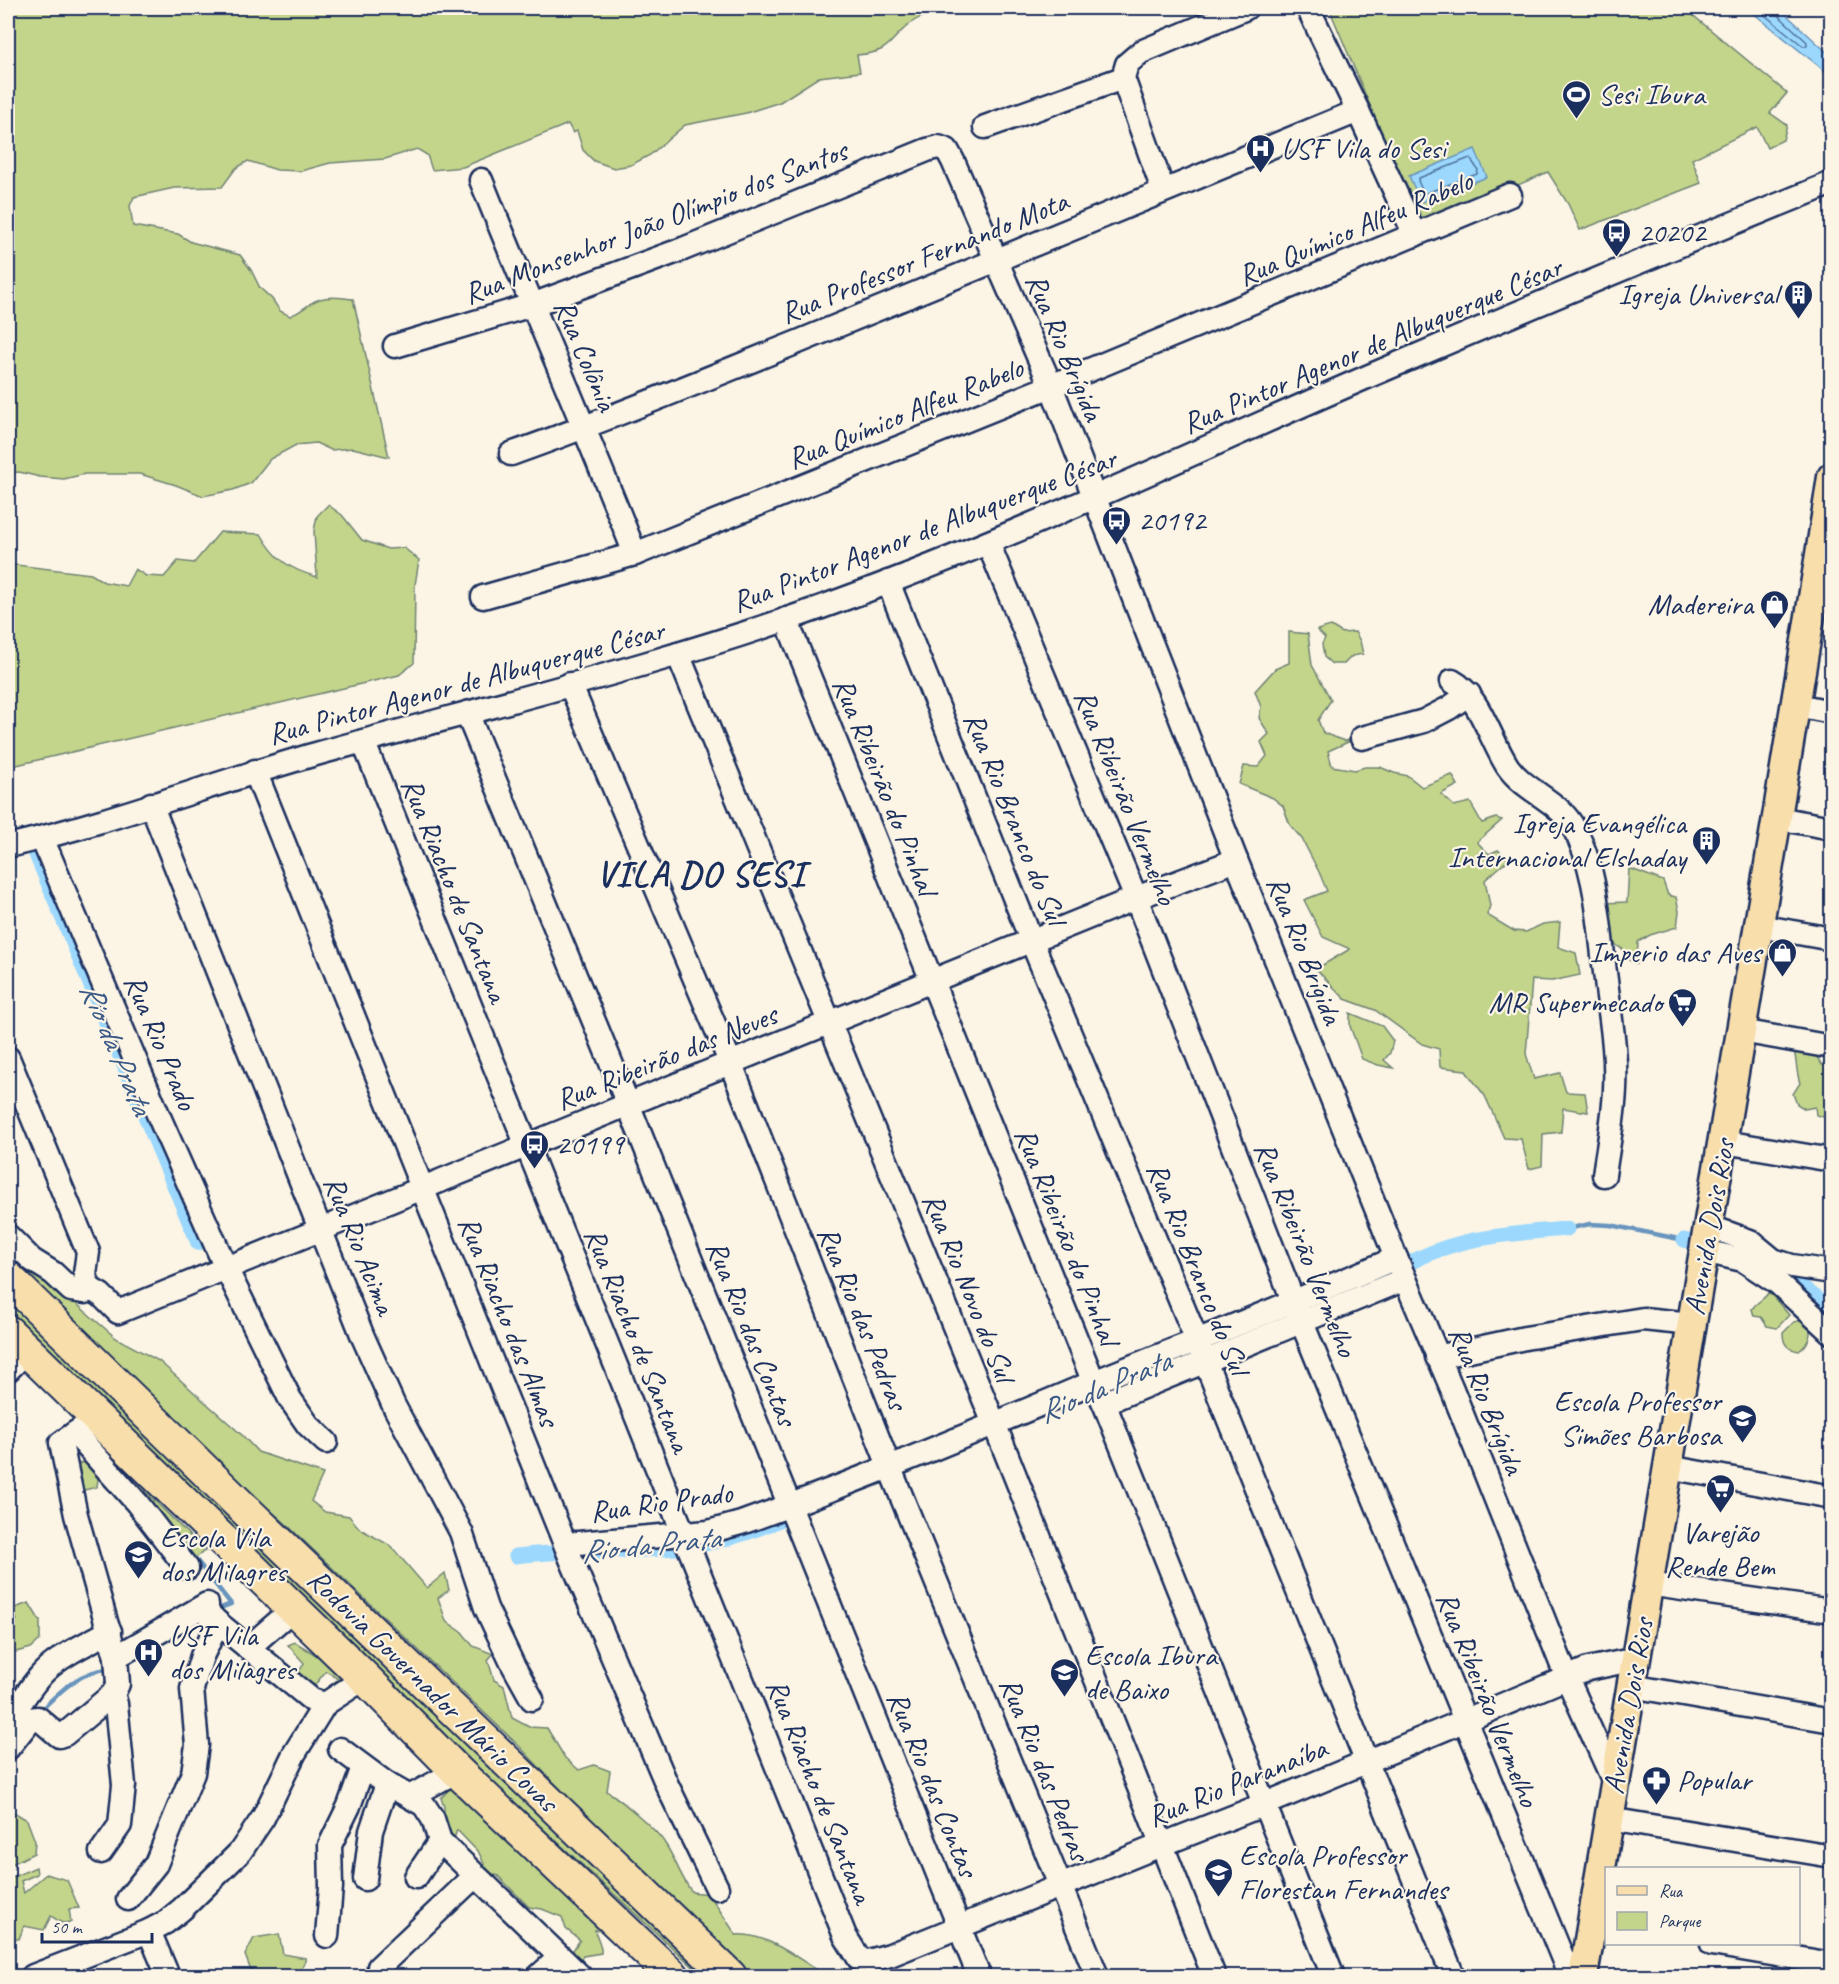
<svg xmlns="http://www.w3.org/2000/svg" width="1839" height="1984" font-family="Caveat,sans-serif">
	<rect width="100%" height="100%" fill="#fcf5e5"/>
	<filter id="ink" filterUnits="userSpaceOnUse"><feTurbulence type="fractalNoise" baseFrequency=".0167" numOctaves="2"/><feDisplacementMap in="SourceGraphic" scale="12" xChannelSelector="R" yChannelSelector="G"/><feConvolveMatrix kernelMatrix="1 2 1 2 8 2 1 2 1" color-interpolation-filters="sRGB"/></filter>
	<g filter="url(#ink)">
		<g fill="#c3d58a" stroke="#6f8274" stroke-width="1.5">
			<path d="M8 8H955C940 11 923 14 911 23 886 42 893 52 857 55L860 72 819 77 780 102 746 113 685 125 650 155 631 165 614 168 594 161 583 150 577 131 573 133 568 124 463 167 432 170 427 155 417 149 385 159 330 163 301 171 277 170 248 161 236 168 222 187 174 188 134 197 130 206 133 226 178 234 191 242 240 255 251 270 260 288 272 299 280 311 290 316C303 311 305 306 315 301 327 295 340 298 353 299L389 457 353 448 331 450 316 443 296 445 270 459 251 483 233 490 203 496 176 485 140 474H85L64 479 40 477 19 472 8 473Z"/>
			<polygon points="1329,8 1684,8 1787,93 1770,113 1787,125 1783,140 1767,148 1757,127 1692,159 1701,183 1580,230 1568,204 1548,172 1421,227"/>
			<path d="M328 505 342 515 362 540 388 549 404 548 419 560 415 585 414 663 399 675 8 767V564L91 574 104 582 126 586 135 569 146 576 164 577 178 561 194 563 220 532 261 534C276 560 289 569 317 577L314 531 317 516Z"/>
			<polygon points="1331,626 1342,633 1355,632 1360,641 1363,654 1352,656 1344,664 1332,664 1324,657 1322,644 1325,638 1317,630"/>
			<polygon points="1289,632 1308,634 1312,665 1331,700 1318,720 1323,733 1345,741 1357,738 1328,751 1332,766 1355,770 1365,767 1380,767 1394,773 1408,776 1422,787 1452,775 1458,785 1441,794 1454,806 1470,802 1482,823 1496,818 1502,820 1477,842 1489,854 1498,850 1508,860 1485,880 1490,906 1487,915 1514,931 1526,932 1543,924 1560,922 1558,947 1576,953 1580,975 1552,981 1532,980 1526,1054 1534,1079 1560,1073 1566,1092 1585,1093 1588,1112 1563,1108 1561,1132 1543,1134 1542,1166 1529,1169 1521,1139 1504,1138 1485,1096 1465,1070 1440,1067 1439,1049 1422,1044 1375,1010 1345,999 1316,969 1350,949 1323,937 1304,900 1327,891 1319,872 1302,839 1290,825 1283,806 1273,798 1239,784 1244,766 1258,767 1267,756 1261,742 1269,734 1259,718 1261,707 1255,691 1275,669 1289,663"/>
			<polygon points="1629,868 1663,881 1668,895 1676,897 1679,911 1677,927 1650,935 1638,942 1637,964 1625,958 1624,950 1611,942 1603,903 1627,902"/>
			<polygon points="1350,1013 1382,1026 1393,1041 1390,1053 1384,1060 1393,1068 1378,1065 1362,1059 1350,1026"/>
			<path d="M1812 1050 1822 1065 1828 1060 1831 1061V1119L1816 1115 1815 1107 1805 1109 1797 1104 1793 1094 1800 1083C1796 1072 1797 1062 1794 1051Z"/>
			<path d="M8 1239 21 1256 116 1338 159 1361 242 1435 258 1452 323 1474 311 1501 325 1512 349 1516 360 1529 391 1546 427 1588 445 1573 449 1590 438 1598 446 1621 462 1632 473 1646 493 1654 488 1660 494 1680 504 1686 512 1718 529 1727 547 1728 565 1758 579 1770 594 1765 610 1771 607 1791C621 1800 656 1829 664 1842 676 1859 679 1875 692 1892L709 1894 736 1935C767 1932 802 1962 827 1976H746L739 1972 567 1807 560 1789 520 1747 283 1521 190 1444 91 1354 8 1263Z"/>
			<polygon points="8,1289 720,1976 703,1976 465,1757 303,1601 193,1489 8,1312"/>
			<path d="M1769 1292 1789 1315 1777 1328 1767 1326 1761 1317 1754 1316 1752 1309C1757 1301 1764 1300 1769 1292Z"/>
			<path d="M1802 1320 1810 1326C1811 1337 1808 1345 1799 1351 1788 1349 1783 1345 1783 1333L1794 1322Z"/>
			<polygon points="109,1455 205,1551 194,1559"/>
			<polygon points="89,1459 108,1474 98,1479 97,1487 80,1491 75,1466"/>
			<polygon points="29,1603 40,1621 40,1640 31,1648 8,1654 8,1625 17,1620 12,1609"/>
			<polygon points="295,1642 350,1676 331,1694 327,1688 338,1679 326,1671 314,1686 302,1679 298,1674 304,1663 288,1645"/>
			<path d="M457 1781 555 1887 619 1936 611 1940 607 1932 595 1930C597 1939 602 1944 601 1953L583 1956 578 1962 573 1950 580 1940 566 1929 562 1917 542 1909 529 1907 498 1876 488 1872 479 1853 457 1830 454 1839 445 1847 444 1807 441 1798Z"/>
			<polygon points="12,1811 27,1820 35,1841 34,1853 8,1866 8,1815"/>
			<polygon points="36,1867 37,1874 21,1881 24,1893 46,1874 67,1880 79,1908 69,1909 71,1922 62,1923 51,1916 44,1930 24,1926 19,1939 8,1938 8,1879"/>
			<polygon points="279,1934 283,1954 306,1958 299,1976 253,1976 245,1955 254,1938"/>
		</g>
		<g fill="#9cd8fd" stroke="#6894bd" stroke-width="1.5">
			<polygon points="1747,8 1779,8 1831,56 1831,76"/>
			<polygon points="1475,149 1487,177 1421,202 1409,176"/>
		</g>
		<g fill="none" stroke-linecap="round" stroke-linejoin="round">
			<g stroke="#4f739e" stroke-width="1.5">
				<polyline points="1756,8 1803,46 1807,46 1807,42 1777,14 1775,8"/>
				<polygon points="1470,158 1478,170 1477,174 1426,193 1423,192 1418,181 1419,178"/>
			</g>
			<g stroke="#6894bd" stroke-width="4.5">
				<polyline points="1567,1229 1590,1224 1610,1225 1684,1240"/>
				<polyline points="197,1561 231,1604 215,1610"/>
				<path d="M40 1711C59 1692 82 1669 111 1669"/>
			</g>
			<g stroke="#9cd8fd" stroke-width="15">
				<polyline points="35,852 198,1243"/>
				<polyline points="1684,1240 1692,1242"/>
				<polyline points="1776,1265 1832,1311"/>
				<path d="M1395 1272C1447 1237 1506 1234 1567 1229"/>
				<path d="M516 1556C572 1549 630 1553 687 1547 723 1542 760 1530 792 1514"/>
			</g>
			<defs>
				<g id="minor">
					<polyline points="1308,8 1358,111 1415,235"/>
					<polyline points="985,127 1123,78"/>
					<path d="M481 180C531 305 586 428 635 554"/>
					<polyline points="1163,190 1123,78 1127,64 1141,52 1246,8"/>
					<polyline points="395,346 532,305 683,249 927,150 938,147 947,150 953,161 1051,386 1236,860 1396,1258 1452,1389 1567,1678 1615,1784"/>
					<path d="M511 454C608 420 703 380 798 342 985 266 1171 187 1358 111"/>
					<polyline points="988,543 1136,898 1294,1303 1570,1976"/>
					<polyline points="888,582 1032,942 1197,1341 1453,1976"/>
					<polyline points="483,597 635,554 1051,386 1510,195"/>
					<polyline points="786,619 1094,1383 1104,1403 1333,1976"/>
					<polyline points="678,654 1002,1443 1214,1976"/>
					<path d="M1452 681C1480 696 1490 740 1508 767 1525 791 1557 800 1572 825 1598 868 1599 930 1606 980 1610 1016 1617 1052 1615 1089 1614 1117 1608 1146 1604 1175"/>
					<polyline points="570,684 731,1064 889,1466 1097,1976"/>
					<polyline points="1796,705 1832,712"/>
					<polyline points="467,713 628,1104 979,1976"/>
					<polyline points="1362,738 1424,721 1449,708 1469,694"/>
					<path d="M363 741C523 1139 687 1537 845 1936L860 1960 869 1961 890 1955 1161 1845 1263 1805 1588 1669 1636 1659"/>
					<polyline points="255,771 571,1559 667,1785 717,1888"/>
					<polyline points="151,804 363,1337 394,1406 461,1532 486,1608 512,1663 532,1699"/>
					<polyline points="1777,818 1832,828"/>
					<polyline points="42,838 160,1119 226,1268 290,1399 308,1425 326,1442"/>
					<path d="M8 846C112 822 213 783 316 754 492 705 670 663 841 600 1025 533 1201 448 1381 371 1530 307 1681 244 1832 183"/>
					<polyline points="1759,926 1832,939"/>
					<polyline points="1741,1031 1832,1047"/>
					<polyline points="8,1058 88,1252 85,1274 89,1288 85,1292 71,1290 53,1273 32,1260 8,1236"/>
					<polyline points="1724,1142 1832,1160"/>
					<polyline points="1708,1226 1750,1241 1773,1260 1792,1266 1832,1272"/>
					<polyline points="1704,1251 1743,1260 1778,1283 1832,1333"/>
					<polyline points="89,1288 101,1295 118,1312 1136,898 1236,860"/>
					<polyline points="1437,1357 1525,1338 1643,1319 1692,1324"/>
					<polyline points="8,1370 28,1350"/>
					<polyline points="1104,1403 1405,1279"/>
					<polyline points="95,1415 88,1424 61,1443 76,1515 116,1657 118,1684 113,1694 116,1704 124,1785 120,1825 101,1852"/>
					<polyline points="75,1433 137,1503 187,1568"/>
					<polyline points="1668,1467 1832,1497"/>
					<path d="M566 1544 708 1532 741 1523C860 1481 977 1431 1094 1382 1195 1341 1296 1302 1396 1258"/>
					<polyline points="1648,1584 1832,1611"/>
					<polyline points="248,1648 293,1609"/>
					<polyline points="116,1657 207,1604 207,1612 218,1623 312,1700 325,1704"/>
					<polyline points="1631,1686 1832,1721"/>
					<path d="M11 1718C21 1702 31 1685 45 1671 63 1654 88 1643 110 1631"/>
					<polyline points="8,1748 31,1719 38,1718 59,1736 65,1734 113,1694"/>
					<polyline points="340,1749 387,1784 424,1805 433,1819 440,1841 580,1976"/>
					<polyline points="411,1796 457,1771"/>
					<polyline points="1609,1819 1832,1856"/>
					<polyline points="416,1877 440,1841"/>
					<polyline points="365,1879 371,1831 387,1784"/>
					<polyline points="128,1899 156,1864 193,1773 197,1745 192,1689 202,1656 218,1623"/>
					<polyline points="149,1931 168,1976"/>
					<polyline points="327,1936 331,1887 330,1845 349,1806 363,1767"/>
					<polyline points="1712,1944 1832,1964"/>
					<polyline points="379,1967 475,1876"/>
					<polyline points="33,1976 149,1931 166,1922 182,1909 240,1852 263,1818 294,1754 325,1704 365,1678"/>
					<polyline points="539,1976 559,1958"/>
				</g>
				<path id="major" d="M1583 1976 1704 1251C1729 1107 1753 962 1777 817 1795 704 1815 591 1832 477"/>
				<g id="highway">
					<polyline points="8,1278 235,1500 730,1976"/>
					<polyline points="8,1332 365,1678 457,1771 673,1976"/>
				</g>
			</defs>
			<use href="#minor" stroke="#1b2f5e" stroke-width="27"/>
			<use href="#major" stroke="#1b2f5e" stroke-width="33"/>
			<use href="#highway" stroke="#1b2f5e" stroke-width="36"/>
			<use href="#minor" stroke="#fcf5e5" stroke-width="22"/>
			<use href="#major" stroke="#f8deab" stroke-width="28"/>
			<use href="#highway" stroke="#f8deab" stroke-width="32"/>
		</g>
	</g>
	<defs>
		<symbol id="stadium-pin" viewBox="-11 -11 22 30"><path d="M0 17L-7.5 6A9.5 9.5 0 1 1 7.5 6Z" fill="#1b2f5e" stroke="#fcf5e5"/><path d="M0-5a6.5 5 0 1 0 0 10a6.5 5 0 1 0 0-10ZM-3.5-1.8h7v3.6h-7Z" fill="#fff"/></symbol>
		<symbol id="hospital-pin" viewBox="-11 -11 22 30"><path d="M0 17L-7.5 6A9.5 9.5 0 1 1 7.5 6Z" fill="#1b2f5e" stroke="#fcf5e5"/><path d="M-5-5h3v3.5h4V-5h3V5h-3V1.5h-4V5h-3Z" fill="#fff"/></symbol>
		<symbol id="bus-pin" viewBox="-11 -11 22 30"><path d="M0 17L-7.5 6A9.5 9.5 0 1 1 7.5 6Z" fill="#1b2f5e" stroke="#fcf5e5"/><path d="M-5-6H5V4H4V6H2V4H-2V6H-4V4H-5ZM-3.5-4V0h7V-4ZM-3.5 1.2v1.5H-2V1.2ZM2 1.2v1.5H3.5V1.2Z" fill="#fff"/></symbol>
		<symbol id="building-pin" viewBox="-11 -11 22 30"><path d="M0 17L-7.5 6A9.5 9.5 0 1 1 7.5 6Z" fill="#1b2f5e" stroke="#fcf5e5"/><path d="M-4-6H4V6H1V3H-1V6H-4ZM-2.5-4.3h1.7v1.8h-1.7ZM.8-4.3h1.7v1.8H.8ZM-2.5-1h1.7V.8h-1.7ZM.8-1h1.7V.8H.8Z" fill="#fff"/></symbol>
		<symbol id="shop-pin" viewBox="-11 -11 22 30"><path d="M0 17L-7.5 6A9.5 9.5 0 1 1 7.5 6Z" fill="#1b2f5e" stroke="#fcf5e5"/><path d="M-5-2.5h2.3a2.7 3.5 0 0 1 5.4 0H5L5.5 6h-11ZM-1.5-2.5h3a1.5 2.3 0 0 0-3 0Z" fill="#fff"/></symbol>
		<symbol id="supermarket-pin" viewBox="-11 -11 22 30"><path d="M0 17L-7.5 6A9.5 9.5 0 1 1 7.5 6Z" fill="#1b2f5e" stroke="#fcf5e5"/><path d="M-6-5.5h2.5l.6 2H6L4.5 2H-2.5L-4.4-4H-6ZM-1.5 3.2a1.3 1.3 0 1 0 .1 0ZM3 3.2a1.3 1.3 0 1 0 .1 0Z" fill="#fff"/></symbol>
		<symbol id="school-pin" viewBox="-11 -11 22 30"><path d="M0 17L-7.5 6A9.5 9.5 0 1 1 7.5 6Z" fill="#1b2f5e" stroke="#fcf5e5"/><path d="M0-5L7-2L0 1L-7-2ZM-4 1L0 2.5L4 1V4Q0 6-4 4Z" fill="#fff"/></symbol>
		<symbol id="pharmacy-pin" viewBox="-11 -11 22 30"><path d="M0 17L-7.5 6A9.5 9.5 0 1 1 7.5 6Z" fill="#1b2f5e" stroke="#fcf5e5"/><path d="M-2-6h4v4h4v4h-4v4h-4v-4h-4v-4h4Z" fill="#fff"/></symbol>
	</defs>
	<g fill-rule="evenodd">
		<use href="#stadium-pin" x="1560" y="78" width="33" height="45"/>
		<use href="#hospital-pin" x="1244" y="132" width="33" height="45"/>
		<use href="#bus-pin" x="1600" y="216" width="33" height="45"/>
		<use href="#building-pin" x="1782" y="278" width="33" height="45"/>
		<use href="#bus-pin" x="1100" y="504" width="33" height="45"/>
		<use href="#shop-pin" x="1758" y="588" width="33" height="45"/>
		<use href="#building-pin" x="1690" y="824" width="33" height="45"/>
		<use href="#shop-pin" x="1766" y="936" width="33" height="45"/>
		<use href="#supermarket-pin" x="1666" y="986" width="33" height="45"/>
		<use href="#bus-pin" x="518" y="1128" width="33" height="45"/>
		<use href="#school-pin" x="1726" y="1402" width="33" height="45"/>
		<use href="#supermarket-pin" x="1704" y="1472" width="33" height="45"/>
		<use href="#school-pin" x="122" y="1538" width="33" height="45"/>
		<use href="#hospital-pin" x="132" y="1636" width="33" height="45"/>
		<use href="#school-pin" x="1048" y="1656" width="33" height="45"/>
		<use href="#pharmacy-pin" x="1640" y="1764" width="33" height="45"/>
		<use href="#school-pin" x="1202" y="1856" width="33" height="45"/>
	</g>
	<g text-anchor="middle" stroke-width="4.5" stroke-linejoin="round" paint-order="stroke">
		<g font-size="30" fill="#1b2f5e" stroke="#fcf5e5" text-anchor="start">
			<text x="1598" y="104">Sesi Ibura</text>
			<text x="1281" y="158">USF Vila do Sesi</text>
			<text x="1638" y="242">20202</text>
			<text x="1778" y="304" text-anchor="end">Igreja Universal</text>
			<text x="1138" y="530">20192</text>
			<text x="1753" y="614" text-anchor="end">Madereira</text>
			<text x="1686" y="833" text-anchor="end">Igreja Evangélica<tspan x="1686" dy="34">Internacional Elshaday</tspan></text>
			<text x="1761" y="962" text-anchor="end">Imperio das Aves</text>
			<text x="1662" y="1012" text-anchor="end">MR Supermecado</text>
			<text x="556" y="1154">20199</text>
			<text x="1721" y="1411" text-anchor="end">Escola Professor<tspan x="1721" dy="34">Simões Barbosa</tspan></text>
			<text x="1720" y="1542" text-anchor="middle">Varejão<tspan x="1720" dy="34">Rende Bem</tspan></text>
			<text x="160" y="1547">Escola Vila<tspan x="160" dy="34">dos Milagres</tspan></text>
			<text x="169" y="1645">USF Vila<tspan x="169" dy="34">dos Milagres</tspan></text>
			<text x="1085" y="1665">Escola Ibura<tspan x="1085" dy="34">de Baixo</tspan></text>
			<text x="1677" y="1790">Popular</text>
			<text x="1239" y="1865">Escola Professor<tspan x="1239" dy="34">Florestan Fernandes</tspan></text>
		</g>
		<g font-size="30" fill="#1b2f5e" stroke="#fcf5e5">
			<text transform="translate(655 222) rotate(-21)" y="10">Rua Monsenhor João Olímpio dos Santos</text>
			<text transform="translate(1355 228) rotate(-23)" y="10">Rua Químico Alfeu Rabelo</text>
			<text transform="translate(924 257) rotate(-22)" y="10">Rua Professor Fernando Mota</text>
			<text transform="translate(1372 345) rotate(-23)" y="10">Rua Pintor Agenor de Albuquerque César</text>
			<text transform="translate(1065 347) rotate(67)" y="10">Rua Rio Brígida</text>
			<text transform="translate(586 355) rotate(67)" y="10">Rua Colônia</text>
			<text transform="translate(905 413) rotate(-22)" y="10">Rua Químico Alfeu Rabelo</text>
			<text transform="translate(924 530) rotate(-21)" y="10">Rua Pintor Agenor de Albuquerque César</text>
			<text transform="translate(466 682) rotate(-15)" y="10">Rua Pintor Agenor de Albuquerque César</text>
			<text transform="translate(885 786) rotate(68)" y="10">Rua Ribeirão do Pinhal</text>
			<text transform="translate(1126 797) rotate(68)" y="10">Rua Ribeirão Vermelho</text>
			<text transform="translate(1015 818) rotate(68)" y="10">Rua Rio Branco do Sul</text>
			<text transform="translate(455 890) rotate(68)" y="10">Rua Riacho de Santana</text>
			<text transform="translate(1305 950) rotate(68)" y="10">Rua Rio Brígida</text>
			<text transform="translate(161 1042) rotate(67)" y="10">Rua Rio Prado</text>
			<text transform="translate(666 1057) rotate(-22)" y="10">Rua Ribeirão das Neves</text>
			<text transform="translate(1709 1227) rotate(-80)" y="10">Avenida Dois Rios</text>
			<text transform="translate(1067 1236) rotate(68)" y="10">Rua Ribeirão do Pinhal</text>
			<text transform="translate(360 1245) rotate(68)" y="10">Rua Rio Acima</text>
			<text transform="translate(1306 1249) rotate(68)" y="10">Rua Ribeirão Vermelho</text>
			<text transform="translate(1198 1268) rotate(68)" y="10">Rua Rio Branco do Sul</text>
			<text transform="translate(969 1287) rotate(68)" y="10">Rua Rio Novo do Sul</text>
			<text transform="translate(863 1318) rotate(68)" y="10">Rua Rio das Pedras</text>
			<text transform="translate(509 1321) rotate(68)" y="10">Rua Riacho das Almas</text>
			<text transform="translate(752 1333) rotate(68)" y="10">Rua Rio das Contas</text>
			<text transform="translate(638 1340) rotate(68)" y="10">Rua Riacho de Santana</text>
			<text transform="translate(1487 1400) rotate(68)" y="10">Rua Rio Brígida</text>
			<text transform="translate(661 1502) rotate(-8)" y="10">Rua Rio Prado</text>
			<text transform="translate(433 1690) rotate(44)" y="10">Rodovia Governador Mário Covas</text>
			<text transform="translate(1488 1699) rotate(68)" y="10">Rua Ribeirão Vermelho</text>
			<text transform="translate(1628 1706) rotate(-80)" y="10">Avenida Dois Rios</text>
			<text transform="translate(1045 1769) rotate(68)" y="10">Rua Rio das Pedras</text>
			<text transform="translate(1237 1782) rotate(-22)" y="10">Rua Rio Paranaíba</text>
			<text transform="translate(933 1784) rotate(68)" y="10">Rua Rio das Contas</text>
			<text transform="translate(820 1791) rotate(68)" y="10">Rua Riacho de Santana</text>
		</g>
		<g font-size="32" font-style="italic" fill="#3b5986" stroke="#fcf5e5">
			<text transform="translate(117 1048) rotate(67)" y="11">Rio da Prata</text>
			<text transform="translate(1104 1386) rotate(-23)" y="11">Rio da Prata</text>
			<text transform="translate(650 1544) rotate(-6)" y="11">Rio da Prata</text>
		</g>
		<g font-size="36" font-weight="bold" letter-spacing="1.5" fill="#1b2f5e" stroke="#fcf5e5">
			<text x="701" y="886">VILA DO SESI</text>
		</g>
	</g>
	<rect width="1839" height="1984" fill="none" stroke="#fcf5e5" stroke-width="30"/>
	<rect x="15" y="15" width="1809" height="1954" fill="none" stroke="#1b2f5e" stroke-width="2" filter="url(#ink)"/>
	<rect x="1605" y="1867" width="195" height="78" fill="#fcf5e5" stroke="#a2a6af" stroke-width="1.5"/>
	<rect x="1617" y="1886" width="30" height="9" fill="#f8deab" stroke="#a2a6af" stroke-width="1.5"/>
	<text x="1659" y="1897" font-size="18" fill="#1b2f5e">Rua</text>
	<rect x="1617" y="1912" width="30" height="18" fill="#c3d58a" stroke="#a2a6af" stroke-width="1.5"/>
	<text x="1659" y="1927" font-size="18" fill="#1b2f5e">Parque</text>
	<path d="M42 1933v9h110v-9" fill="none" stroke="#1b2f5e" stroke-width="3"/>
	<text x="51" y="1933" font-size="18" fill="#1b2f5e" stroke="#fcf5e5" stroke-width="4.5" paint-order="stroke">50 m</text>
</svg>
